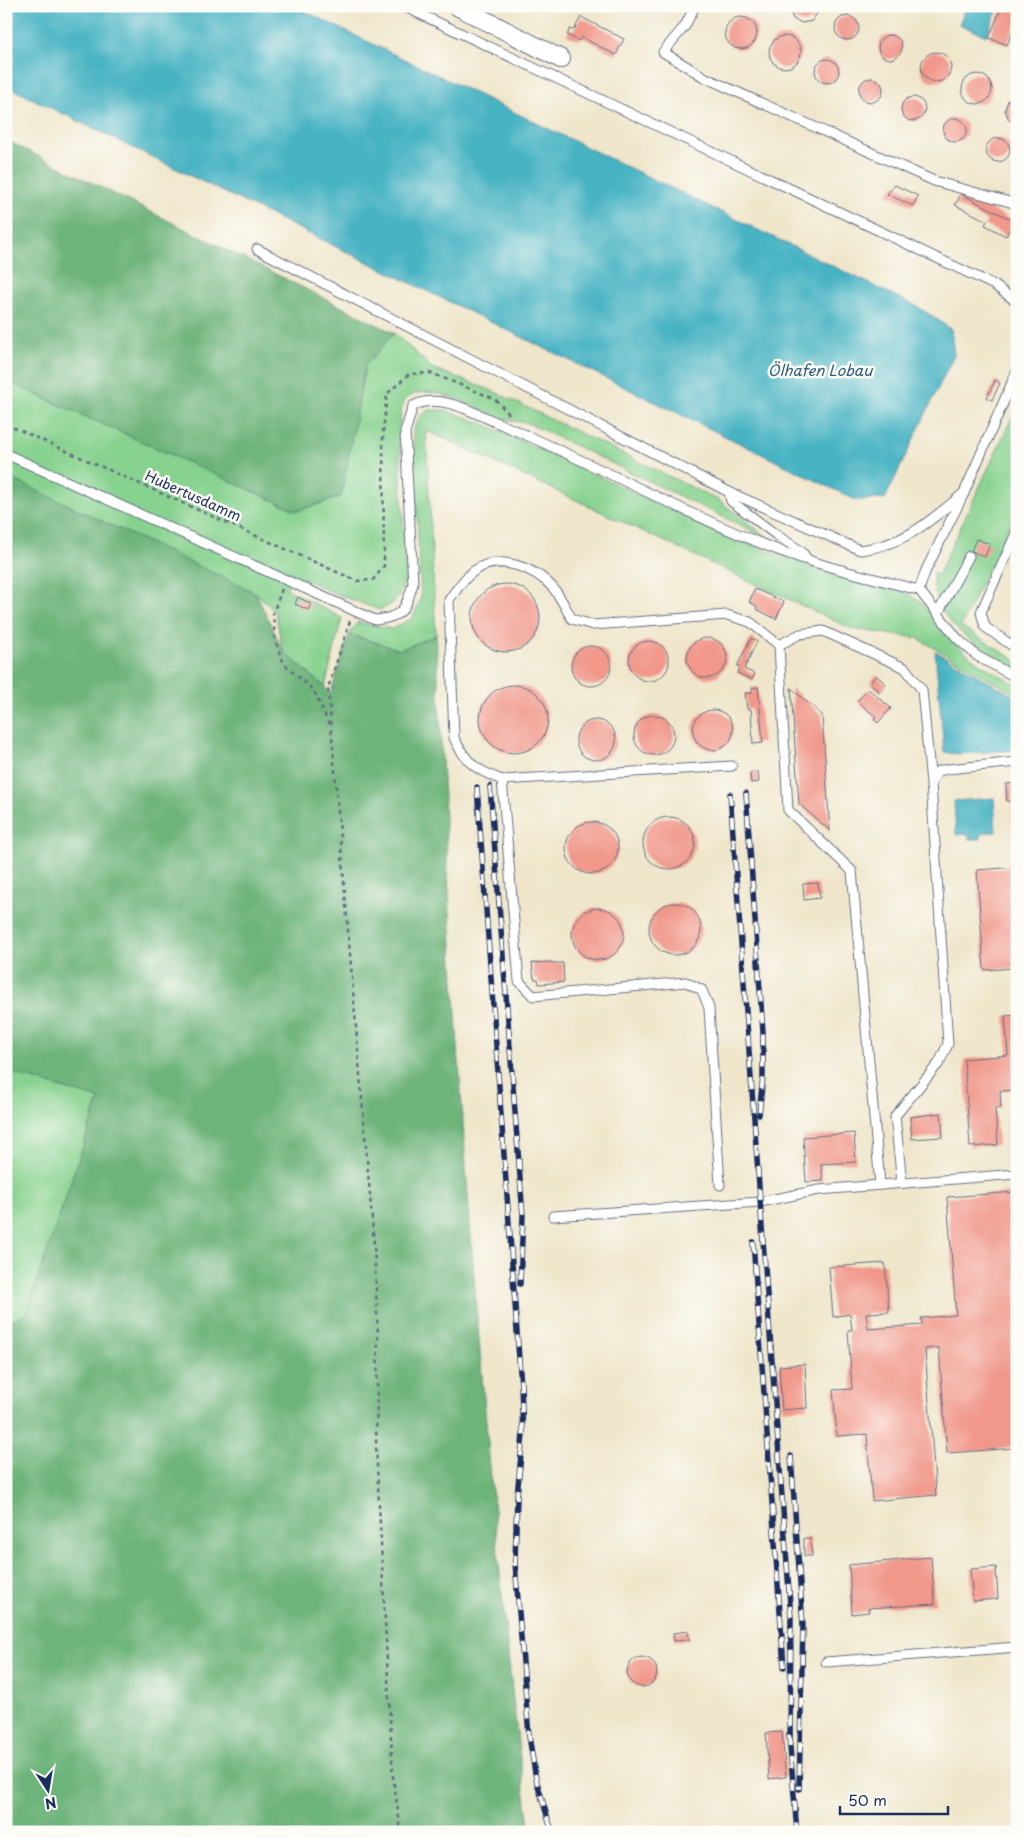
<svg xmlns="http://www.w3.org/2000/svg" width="1023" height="1838" font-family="'Playpen Sans',sans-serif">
	<rect width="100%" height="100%" fill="#fdfcf7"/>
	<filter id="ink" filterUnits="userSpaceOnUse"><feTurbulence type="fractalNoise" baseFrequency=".02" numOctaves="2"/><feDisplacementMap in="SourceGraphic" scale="10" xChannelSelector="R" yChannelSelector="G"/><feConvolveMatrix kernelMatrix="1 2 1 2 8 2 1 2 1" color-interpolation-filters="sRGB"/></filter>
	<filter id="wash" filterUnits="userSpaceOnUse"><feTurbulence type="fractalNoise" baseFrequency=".0096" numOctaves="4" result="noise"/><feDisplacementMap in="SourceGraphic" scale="20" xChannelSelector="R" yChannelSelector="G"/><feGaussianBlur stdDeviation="1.12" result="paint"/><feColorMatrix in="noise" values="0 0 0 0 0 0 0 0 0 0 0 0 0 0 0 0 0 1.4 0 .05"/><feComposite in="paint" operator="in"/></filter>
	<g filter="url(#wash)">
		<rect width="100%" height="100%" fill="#efe6cb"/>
		<g fill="#87d28f" stroke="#518076">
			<path d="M394 333 432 368 495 392 718 500 771 540 528 423C520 422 512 421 505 419 481 413 432 380 409 397 399 405 400 422 399 433L406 576C400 595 399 603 379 610L332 592 289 572 287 589 342 618 325 687 283 651 275 612 256 593 6 476V381L297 511 341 497 365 366Z"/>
			<path d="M1017 407V510L961 626 1017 661V669C979 646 931 624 933 573L938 575Z"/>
			<polygon points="429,410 445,410 482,423 736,539 835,576 899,589 920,601 951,640 977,662 1017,685 1017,695 917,638 852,629 426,430 436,635 400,650 349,634 358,622 392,629 413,618 421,597 413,430 420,416"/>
			<polygon points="6,1071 99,1099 26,1314 6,1324"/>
		</g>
		<g fill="#6db47a" stroke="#44726c">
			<polygon points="6,140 394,333 365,366 341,496 297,511 6,381"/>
			<path d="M6 476 256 593 283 651 331 693 349 634 400 650 436 635C449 916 465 1198 491 1478 502 1596 513 1714 530 1832H6V1324L26 1314 99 1099 6 1071Z"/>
		</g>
		<g fill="#46b3c3" stroke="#307190">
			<polygon points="6,6 294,6 920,308 951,329 954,355 885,499 856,500 6,86"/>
			<polygon points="967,6 999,6 986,36 959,24"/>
			<polygon points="935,651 1017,698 1017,750 957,754 944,752"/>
			<polygon points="994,798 996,832 981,833 981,839 969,839 969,834 956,835 954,801"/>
		</g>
		<g id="blocks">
			<g fill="#f1988b">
				<polygon points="788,6 820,6 820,9 812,21 802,23 793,19"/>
				<polygon points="1002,6 1017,12 1017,22 1007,45 989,38"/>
				<circle cx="847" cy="28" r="12"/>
				<polygon points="581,17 624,39 616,55 581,37 579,41 567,35 570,29 574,30"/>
				<circle cx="741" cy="33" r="16"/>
				<circle cx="890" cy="47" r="12"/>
				<circle cx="785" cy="52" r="16"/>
				<circle cx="936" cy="67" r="15"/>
				<circle cx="827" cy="71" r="12"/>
				<circle cx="977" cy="89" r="15"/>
				<circle cx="871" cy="90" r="12"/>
				<polygon points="1017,93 1017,124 1009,120 1005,110 1008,100"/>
				<circle cx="913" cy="109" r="12"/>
				<circle cx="955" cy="130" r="12"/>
				<circle cx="998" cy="150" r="12"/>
				<polygon points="895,185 918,196 913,206 887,194"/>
				<polygon points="961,194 1014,221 1006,236 985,225 987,221 955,205"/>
				<polygon points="995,380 1000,383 992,400 987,398"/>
				<polygon points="976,539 990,544 985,557 971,551"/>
				<circle cx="506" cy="618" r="34"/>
				<polygon points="755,589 784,602 776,619 756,609 757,606 749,602"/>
				<polygon points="298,597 311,604 308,610 295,604"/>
				<polygon points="751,638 757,641 744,669 755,674 752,680 737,673 740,667 737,666"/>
				<circle cx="707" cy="658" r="20"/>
				<circle cx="649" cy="661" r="20"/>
				<circle cx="591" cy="666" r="20"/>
				<polygon points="876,675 886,684 880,692 870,683"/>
				<circle cx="514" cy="719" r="34"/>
				<polygon points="758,687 763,743 753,744 751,709 747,709 745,693 752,693 752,688"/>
				<polygon points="791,688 822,715 830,831 799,804"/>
				<polygon points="868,689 891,708 878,723 874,719 876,717 857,701"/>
				<circle cx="713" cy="730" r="20"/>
				<circle cx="654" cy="735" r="20"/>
				<circle cx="596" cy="740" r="20"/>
				<polygon points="758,772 759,782 751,783 750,773"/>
				<polygon points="1017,783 1017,842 1014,842 1011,801 1007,801 1006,784"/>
				<circle cx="669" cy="843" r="26"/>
				<circle cx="592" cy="848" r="26"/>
				<polygon points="1017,867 1017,968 984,970 977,870"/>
				<polygon points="818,883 820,898 804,900 803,884"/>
				<circle cx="675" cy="929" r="26"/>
				<circle cx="598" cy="934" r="26"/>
				<polygon points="552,962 552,963 563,963 564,982 539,984 538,979 534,979 532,963"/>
				<polygon points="1017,1015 1017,1090 1000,1091 1001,1108 995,1108 998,1145 970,1147 964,1059 1008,1055 1005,1016"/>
				<polygon points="941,1113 943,1137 912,1139 910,1117"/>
				<polygon points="854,1133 856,1162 821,1164 823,1181 806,1182 803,1137"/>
				<polygon points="1017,1192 1017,1448 947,1453 939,1348 925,1349 936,1495 872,1501 867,1434 837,1436 833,1390 852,1389 848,1330 852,1330 850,1314 833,1317 829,1267 885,1263 889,1312 866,1313 868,1329 922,1325 921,1318 956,1315 947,1197"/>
				<polygon points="805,1364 807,1408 782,1410 779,1366"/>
				<polygon points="804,1538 810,1538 812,1556 804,1556"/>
				<polygon points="931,1557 935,1604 868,1608 869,1612 852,1614 849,1565"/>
				<polygon points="996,1567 998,1599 973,1601 970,1569"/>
				<polygon points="688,1631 689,1640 674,1641 673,1633"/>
				<circle cx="642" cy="1672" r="15"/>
				<polygon points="782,1732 786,1777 769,1779 766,1733"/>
			</g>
		</g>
	</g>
	<g filter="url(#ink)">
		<use href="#blocks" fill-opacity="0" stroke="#656f84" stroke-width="1"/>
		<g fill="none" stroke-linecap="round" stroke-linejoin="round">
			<defs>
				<g id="service">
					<polyline points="403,6 994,285 1017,302"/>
					<polyline points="695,6 685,26 663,52 704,77 934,181 1017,204"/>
					<polyline points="257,249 729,492 731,501 775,534 801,551 808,560"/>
					<path d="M6 454 375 620C403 617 405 610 413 584L405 432 413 406C441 391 477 415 505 426 594 463 680 512 770 547 819 566 869 577 919 590"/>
					<path d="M729 492 860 550C905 545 930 521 964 493"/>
					<polyline points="1017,531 981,612 985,627 1017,649"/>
					<polyline points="919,590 926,570 964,493 1017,371"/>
					<polyline points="919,590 957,638 977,656 1017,678"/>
					<polyline points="938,613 969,556"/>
					<path d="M732 766 502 780C476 770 466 763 454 738L449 600C456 590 464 578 474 571 499 553 536 568 554 589 561 598 566 609 572 619L593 625 727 615 750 622 779 645"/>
					<polyline points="502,780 519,981 533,996 686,982 702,990 709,1008 720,1185"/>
					<polyline points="902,1183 895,1116 939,1063 948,1044 931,783 938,771 948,769 1017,762"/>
					<polyline points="880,1185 852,871 788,810 779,645 800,634 823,631 905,668 922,690 931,783"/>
					<polyline points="553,1216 760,1202 819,1190 1017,1174"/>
					<polyline points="826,1662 1017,1647"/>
				</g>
				<polyline id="minor" points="457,6 561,59"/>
			</defs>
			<use href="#service" stroke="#656f84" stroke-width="11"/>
			<use href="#minor" stroke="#656f84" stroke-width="20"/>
			<g stroke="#656f84" stroke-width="2.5" stroke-dasharray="4 4" stroke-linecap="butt">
				<polyline points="6,424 357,581 373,580 384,566 383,431 387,394 409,374 431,373 495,399 510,415"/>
				<polyline points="282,589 273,613 275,640 284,664 314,691 329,724"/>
				<polyline points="350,621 328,688 374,1244 378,1337 376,1446 393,1777 401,1832"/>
			</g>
			<use href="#service" stroke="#fff" stroke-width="9"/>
			<use href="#minor" stroke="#fff" stroke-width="18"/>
			<defs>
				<g id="rail">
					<polyline points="490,786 523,1216 520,1284"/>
					<polyline points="477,787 521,1386 523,1434 517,1496 515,1563 529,1736 536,1779 552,1832"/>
					<polyline points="746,793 763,1032 763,1076 759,1115"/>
					<polyline points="730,794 791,1618 790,1741"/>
					<polyline points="753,1242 784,1667"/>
					<polyline points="791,1456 803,1625 799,1789"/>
					<polyline points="789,1735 797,1832"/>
				</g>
			</defs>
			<use href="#rail" stroke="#1b2f5e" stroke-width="5.5"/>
			<use href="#rail" stroke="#fdfcf7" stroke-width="4" stroke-dasharray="11" stroke-linecap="butt"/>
		</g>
	</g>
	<g text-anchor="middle" stroke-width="5" stroke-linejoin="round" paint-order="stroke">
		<g font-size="14" fill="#1b2f5e" stroke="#fdfcf7">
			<text transform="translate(193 496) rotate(24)" y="5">Hubertusdamm</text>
		</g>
		<g font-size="15" font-style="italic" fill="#2a5d81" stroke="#fdfcf7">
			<text x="820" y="376">Ölhafen Lobau</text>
		</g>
	</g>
	<rect width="1023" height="1838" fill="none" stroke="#fdfcf7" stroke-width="25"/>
	<g transform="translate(48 1790) rotate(168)" stroke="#fdfcf7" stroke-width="4" paint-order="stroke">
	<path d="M0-4L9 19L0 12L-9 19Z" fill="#1b2f5e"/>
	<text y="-8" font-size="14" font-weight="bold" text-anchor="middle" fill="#1b2f5e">N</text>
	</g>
	<path d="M840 1806v8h108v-8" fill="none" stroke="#1b2f5e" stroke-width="2.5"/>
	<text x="848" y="1806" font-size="15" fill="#1b2f5e" stroke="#fdfcf7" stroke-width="4" paint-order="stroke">50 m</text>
</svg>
